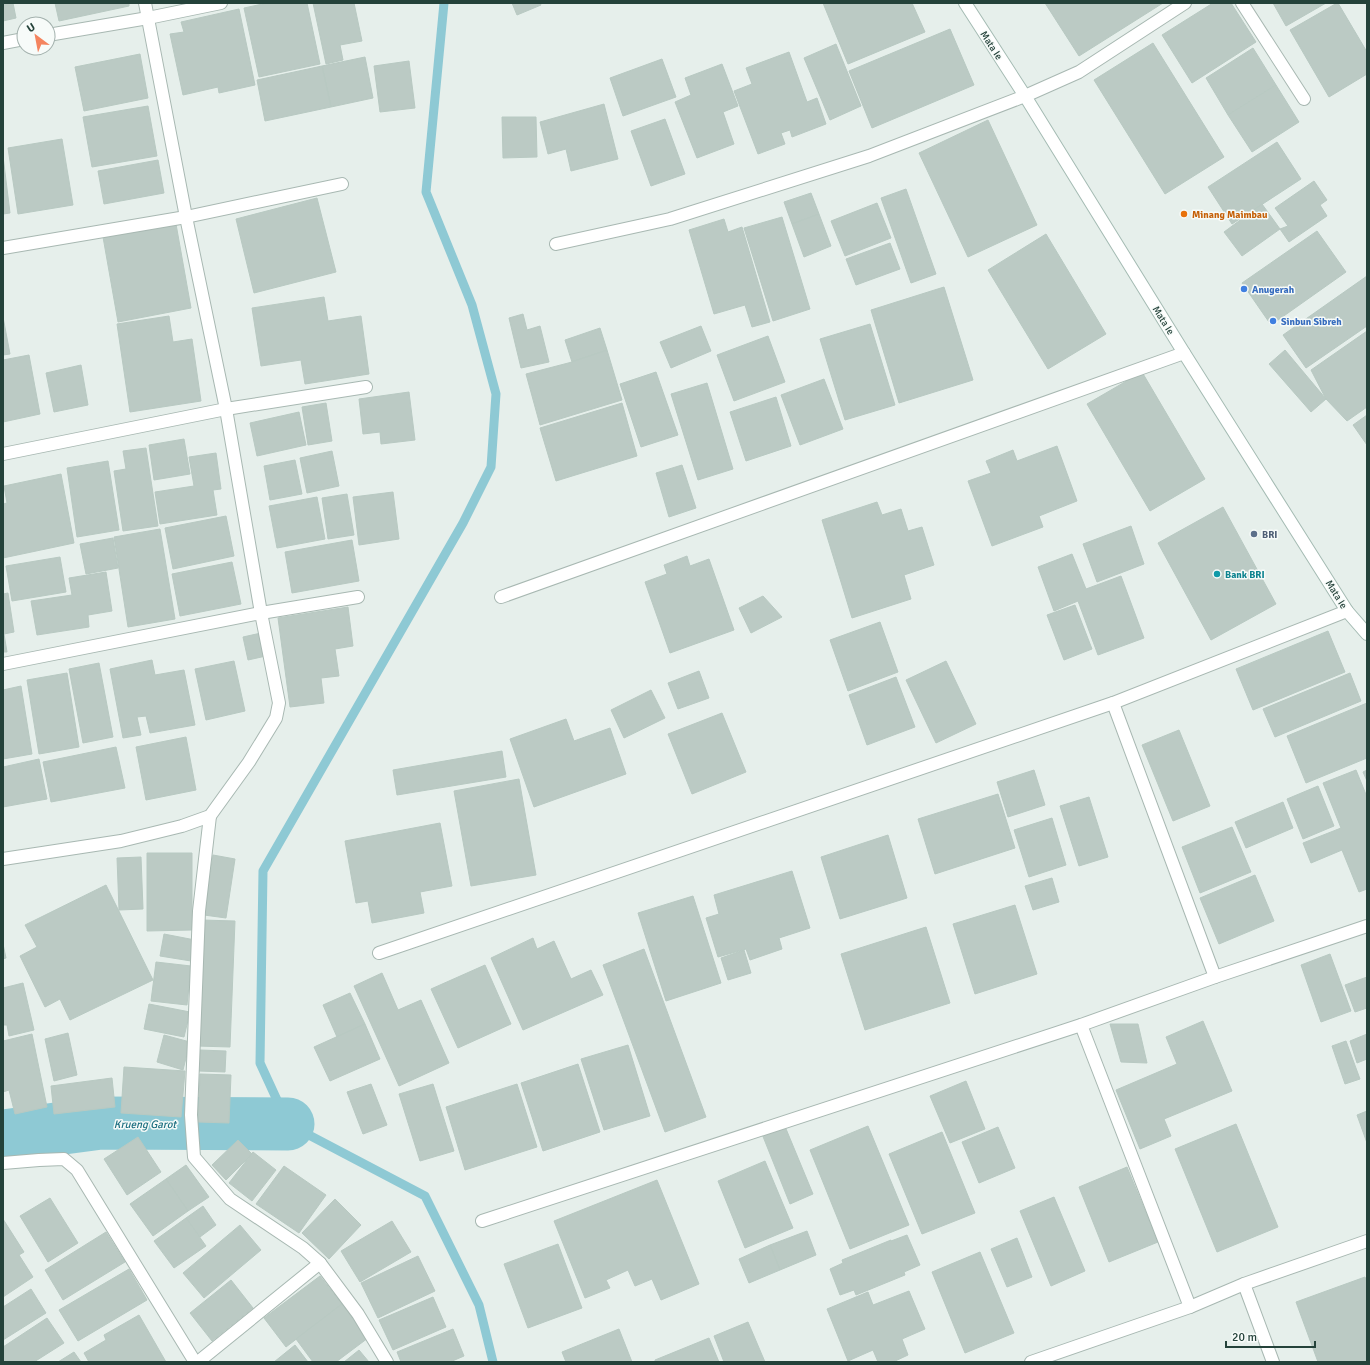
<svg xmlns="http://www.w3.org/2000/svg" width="1370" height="1365" font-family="Signika,sans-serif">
	<rect width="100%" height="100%" fill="#e6efeb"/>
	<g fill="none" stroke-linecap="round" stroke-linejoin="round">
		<polyline stroke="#8ec9d4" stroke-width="9" points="444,3 426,192 472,305 496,394 491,467 463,523 263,871 260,1063 288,1124 425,1196 479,1305 493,1362"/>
		<polyline stroke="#8ec9d4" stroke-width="53" points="3,1136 101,1123 288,1124"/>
	</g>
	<g fill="#bbcac4" stroke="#b8c9c2">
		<polygon points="3,3 13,3 16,18 3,21"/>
		<polygon points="55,3 129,3 129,6 59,21"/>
		<polygon points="267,3 307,3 320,64 259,77 244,8"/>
		<polygon points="313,3 354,3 362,41 340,45 343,60 326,64"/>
		<polygon points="512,3 540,3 541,5 517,15"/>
		<polygon points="823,3 912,3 925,32 848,64"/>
		<polygon points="1045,3 1163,3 1079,56"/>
		<polygon points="1213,3 1231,3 1256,42 1192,83 1162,35"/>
		<polygon points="1273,3 1326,3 1286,26"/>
		<polygon points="1337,3 1338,3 1367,52 1367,74 1329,97 1290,30"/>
		<polygon points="239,9 255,85 219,93 218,87 183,95 170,34 184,32 181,22"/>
		<polygon points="950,29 974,85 872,128 849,71"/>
		<polygon points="1153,43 1224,157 1165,194 1094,80"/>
		<polygon points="836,44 861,106 830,120 804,58"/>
		<polygon points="1253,48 1276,85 1228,115 1206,78"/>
		<polygon points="789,52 807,102 817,98 826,124 792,137 790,130 781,133 785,144 758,154 734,91 752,84 746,68"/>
		<polygon points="140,54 148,98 84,111 75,67"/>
		<polygon points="365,57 373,98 331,107 322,66"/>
		<polygon points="662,59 676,97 623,116 610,78"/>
		<polygon points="409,61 415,108 380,112 374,66"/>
		<polygon points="722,64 738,106 723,112 734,144 697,158 675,102 691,95 685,78"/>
		<polygon points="322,66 331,107 265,121 257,80"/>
		<polygon points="1276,85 1299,122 1252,152 1228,115"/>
		<polygon points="604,104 618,159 571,171 566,149 548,154 540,122"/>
		<polygon points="148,106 157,156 92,167 83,117"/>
		<polygon points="502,117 536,117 537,157 503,158"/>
		<polygon points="665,119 685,174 651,186 631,131"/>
		<polygon points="988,120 1037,225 968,257 919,153"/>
		<polygon points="62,139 73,205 18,214 8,148"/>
		<polygon points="1277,142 1301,179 1232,224 1208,187"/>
		<polygon points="3,156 10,213 3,214"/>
		<polygon points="158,160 164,193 104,204 98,171"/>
		<polygon points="1314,181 1327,200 1320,205 1327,216 1289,242 1280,229 1288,226 1275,208"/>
		<polygon points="906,189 936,274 911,283 881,198"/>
		<polygon points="811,193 819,214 792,224 784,202"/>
		<polygon points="317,198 336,272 254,293 236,219"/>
		<polygon points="877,203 891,238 845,256 831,221"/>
		<polygon points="1262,204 1280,229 1242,256 1224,232"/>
		<polygon points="819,214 831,246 804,257 792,224"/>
		<polygon points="782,217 810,309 773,321 744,228"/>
		<polygon points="724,219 728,232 742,227 770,322 752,327 745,305 714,314 689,230"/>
		<polygon points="176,224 191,308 118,322 103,237"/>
		<polygon points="1317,231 1346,272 1271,325 1242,283"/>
		<polygon points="1046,234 1106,334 1048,369 988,270"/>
		<polygon points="890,243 900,269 856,285 846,259"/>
		<polygon points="1367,276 1367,326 1306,368 1283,335"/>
		<polygon points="944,287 973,380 899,403 871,310"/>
		<polygon points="324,297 328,321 361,316 369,374 305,384 301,360 261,366 252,308"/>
		<polygon points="523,314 527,330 540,326 549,362 521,368 509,318"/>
		<polygon points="169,316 173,342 192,339 201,401 130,412 117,324"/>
		<polygon points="3,317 10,354 3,355"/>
		<polygon points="870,324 895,405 845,420 820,339"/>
		<polygon points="701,326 711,351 671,368 660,342"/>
		<polygon points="600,328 607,350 572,362 565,340"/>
		<polygon points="1367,331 1367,407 1347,421 1326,399 1311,370"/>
		<polygon points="768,336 785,382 734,401 717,355"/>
		<polygon points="607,350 622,400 540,425 526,374 572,362"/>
		<polygon points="1285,350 1326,399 1311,412 1269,364"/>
		<polygon points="29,355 40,414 3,422 3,360"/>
		<polygon points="81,365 88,405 54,412 46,373"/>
		<polygon points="656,372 678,435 641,447 620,384"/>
		<polygon points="1142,372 1205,479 1150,511 1087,404"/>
		<polygon points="824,379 843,429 800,445 781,395"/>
		<polygon points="707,383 733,469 698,480 671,394"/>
		<polygon points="409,392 415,440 381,444 380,432 363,434 359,399"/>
		<polygon points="776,397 791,446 746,461 730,412"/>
		<polygon points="326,403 332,441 308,445 302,407"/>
		<polygon points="622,403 637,456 556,481 540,428"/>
		<polygon points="299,412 306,445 257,456 250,423"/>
		<polygon points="1367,415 1367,445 1353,425"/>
		<polygon points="184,439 190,474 154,480 149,445"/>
		<polygon points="1057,446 1077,501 1039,516 1043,527 992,546 968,481 991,473 986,461 1013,450 1017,461"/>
		<polygon points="146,448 158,526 123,531 114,471 126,469 123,451"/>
		<polygon points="332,451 339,486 307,493 300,458"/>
		<polygon points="216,453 221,489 213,490 217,515 160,524 155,492 194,486 189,457"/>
		<polygon points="295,460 302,494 270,500 264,466"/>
		<polygon points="108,461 119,530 77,537 67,468"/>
		<polygon points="682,465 696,508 669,517 656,473"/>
		<polygon points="61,474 74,543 3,558 3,504 7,503 4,486"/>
		<polygon points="393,492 399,539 359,545 353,497"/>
		<polygon points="347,494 354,535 328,539 322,498"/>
		<polygon points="317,497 325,539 277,548 269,506"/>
		<polygon points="877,502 882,515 901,509 908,531 922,527 934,565 904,575 911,599 852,618 822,520"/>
		<polygon points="1223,507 1276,604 1211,640 1158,543"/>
		<polygon points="226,516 234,556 173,569 165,528"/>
		<polygon points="1131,526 1144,564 1097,582 1083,544"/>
		<polygon points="160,529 175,619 128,627 114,537"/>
		<polygon points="113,538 118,568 86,574 80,544"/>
		<polygon points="352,540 359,581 292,593 285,552"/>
		<polygon points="1072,554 1086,589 1121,576 1144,638 1098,655 1078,601 1054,611 1038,567"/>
		<polygon points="687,556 690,566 709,559 734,630 670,653 645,582 667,574 664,565"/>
		<polygon points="60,557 66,592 12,601 6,566"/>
		<polygon points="232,562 241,604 180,616 172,574"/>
		<polygon points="106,572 112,611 88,615 89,627 37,635 31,601 72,595 69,578"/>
		<polygon points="8,593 14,632 4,634 7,652 3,652 3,594"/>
		<polygon points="763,596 782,617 751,633 739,608"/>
		<polygon points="1075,605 1092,649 1064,660 1047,615"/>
		<polygon points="348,607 353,646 335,649 339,676 321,678 324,703 290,707 278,618"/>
		<polygon points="880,622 898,672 848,691 830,640"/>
		<polygon points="1328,631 1345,672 1253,710 1236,669"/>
		<polygon points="261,633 266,656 248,660 243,637"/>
		<polygon points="152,660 155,675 184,670 195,725 150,733 146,716 137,717 141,735 123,738 110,669"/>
		<polygon points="234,661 245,711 206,720 195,669"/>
		<polygon points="946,661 976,724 936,743 906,680"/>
		<polygon points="99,663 113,737 83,743 69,669"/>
		<polygon points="699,671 709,698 678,709 668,683"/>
		<polygon points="67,673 79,747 39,754 27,680"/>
		<polygon points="1350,673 1361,701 1275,737 1263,709"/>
		<polygon points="896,677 915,727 867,745 849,695"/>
		<polygon points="21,686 32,754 3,759 3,690"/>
		<polygon points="651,690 665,718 624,738 611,710"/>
		<polygon points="1367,703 1367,758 1306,783 1287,736"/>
		<polygon points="722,713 746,772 692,794 668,734"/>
		<polygon points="566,719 574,741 610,728 626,774 534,807 510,739"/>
		<polygon points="1179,730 1210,806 1173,821 1142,745"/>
		<polygon points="186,737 196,790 146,800 136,747"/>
		<polygon points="116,747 125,788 51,802 43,762"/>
		<polygon points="502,751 506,777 397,795 393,770"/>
		<polygon points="39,759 47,799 3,807 3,767"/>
		<polygon points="1034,770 1045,805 1008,817 997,782"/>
		<polygon points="1356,770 1367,797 1367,889 1359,892 1342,850 1311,863 1303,843 1341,828 1323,783"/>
		<polygon points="1367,770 1367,781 1363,772"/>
		<polygon points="519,779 536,875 471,886 454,791"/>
		<polygon points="1318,786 1334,826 1303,839 1287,799"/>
		<polygon points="998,794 1015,848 935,874 918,819"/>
		<polygon points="1089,797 1108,857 1079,866 1060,806"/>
		<polygon points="1283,802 1293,828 1246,848 1235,822"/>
		<polygon points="1052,818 1066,865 1029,877 1014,830"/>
		<polygon points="440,823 452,886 420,892 424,913 372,923 368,901 356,903 345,841"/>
		<polygon points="1232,827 1251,872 1200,893 1182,847"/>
		<polygon points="888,835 907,898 840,919 821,857"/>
		<polygon points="147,853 192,853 192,930 147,931"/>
		<polygon points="213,855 235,859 226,918 204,915"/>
		<polygon points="141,857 143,909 119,910 117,858"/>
		<polygon points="792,871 810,928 779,938 782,949 750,960 746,949 718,957 706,918 719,914 714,895"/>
		<polygon points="1255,875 1274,921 1219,944 1200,898"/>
		<polygon points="1052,878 1059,902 1033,910 1025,886"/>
		<polygon points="106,885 153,980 70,1020 60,999 45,1007 20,956 37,947 25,925"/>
		<polygon points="693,896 721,983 666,1001 638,913"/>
		<polygon points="1015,905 1037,974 975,994 953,924"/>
		<polygon points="202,920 235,921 230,1047 197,1046"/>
		<polygon points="926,927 950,1003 865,1030 841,954"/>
		<polygon points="164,934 195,940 191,961 160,956"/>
		<polygon points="533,938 537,949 554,941 571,979 591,970 603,995 523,1030 491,958"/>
		<polygon points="3,944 6,958 3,959"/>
		<polygon points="644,949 706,1117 665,1132 603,965"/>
		<polygon points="744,950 751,973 728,980 721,958"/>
		<polygon points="1330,954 1351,1011 1321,1022 1301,965"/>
		<polygon points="156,962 191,966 187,1005 151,1001"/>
		<polygon points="485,965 511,1024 458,1048 431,989"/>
		<polygon points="382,973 398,1010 421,1000 449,1063 399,1086 354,986"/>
		<polygon points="1367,977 1367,1008 1355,1012 1345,985"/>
		<polygon points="23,983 34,1030 9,1036 7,1025 3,1025 3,988"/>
		<polygon points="350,993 365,1024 337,1037 323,1005"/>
		<polygon points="149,1004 190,1012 184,1037 144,1029"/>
		<polygon points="1203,1021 1232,1091 1164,1119 1171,1136 1140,1149 1116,1090 1177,1064 1166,1037"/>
		<polygon points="365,1024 380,1059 330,1081 314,1047"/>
		<polygon points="1110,1024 1138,1024 1147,1063 1121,1062"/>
		<polygon points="68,1033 77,1075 54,1081 45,1039"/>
		<polygon points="32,1034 47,1107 15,1114 9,1090 3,1092 3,1041"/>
		<polygon points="1367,1034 1367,1059 1357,1063 1350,1041"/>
		<polygon points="164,1035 190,1042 183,1070 157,1062"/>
		<polygon points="1346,1041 1360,1079 1345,1084 1332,1046"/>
		<polygon points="628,1045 650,1116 604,1130 581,1059"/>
		<polygon points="200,1050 226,1051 225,1072 199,1071"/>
		<polygon points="578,1064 600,1132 543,1151 521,1083"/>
		<polygon points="124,1067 185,1071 181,1117 121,1113"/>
		<polygon points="200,1074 231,1075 229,1123 198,1122"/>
		<polygon points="112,1078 115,1107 54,1114 51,1086"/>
		<polygon points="966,1081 985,1129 950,1143 930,1096"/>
		<polygon points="371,1084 387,1125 363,1134 347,1092"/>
		<polygon points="433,1084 454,1151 420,1161 399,1094"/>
		<polygon points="517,1084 537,1147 465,1170 446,1107"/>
		<polygon points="1367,1111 1367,1143 1357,1115"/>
		<polygon points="784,1124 813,1194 790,1204 762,1134"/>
		<polygon points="1236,1124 1278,1227 1217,1252 1175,1149"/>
		<polygon points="868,1126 909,1225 850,1249 810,1150"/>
		<polygon points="998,1127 1015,1168 979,1183 962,1142"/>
		<polygon points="942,1132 975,1213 922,1234 889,1154"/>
		<polygon points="138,1137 161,1172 127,1195 104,1159"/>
		<polygon points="238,1140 252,1154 226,1180 212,1165"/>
		<polygon points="253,1152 276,1170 252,1201 229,1183"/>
		<polygon points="765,1161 793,1228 745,1248 718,1181"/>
		<polygon points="186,1165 209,1197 188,1211 166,1179"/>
		<polygon points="284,1166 326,1195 299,1233 256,1204"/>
		<polygon points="1127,1167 1158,1242 1109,1262 1079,1187"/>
		<polygon points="166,1179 188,1211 153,1236 130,1204"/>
		<polygon points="657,1180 699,1284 661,1300 652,1279 635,1286 628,1270 606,1280 610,1288 585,1298 554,1221"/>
		<polygon points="1054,1197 1085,1271 1051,1286 1020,1211"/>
		<polygon points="50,1198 78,1243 48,1262 20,1216"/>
		<polygon points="335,1199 361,1225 329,1259 302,1233"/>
		<polygon points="203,1206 216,1225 200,1237 186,1218"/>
		<polygon points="186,1218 206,1246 174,1268 154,1241"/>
		<polygon points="3,1219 24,1252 19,1255 33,1277 3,1297"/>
		<polygon points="392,1221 411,1252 360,1282 341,1251"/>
		<polygon points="240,1225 261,1250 204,1298 183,1273"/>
		<polygon points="807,1231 816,1255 780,1270 770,1245"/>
		<polygon points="106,1232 125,1262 63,1300 45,1270"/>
		<polygon points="907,1235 920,1265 904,1272 905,1275 856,1295 854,1290 840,1295 830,1269 843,1263 842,1260 891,1240 891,1241"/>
		<polygon points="1017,1238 1032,1277 1007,1287 991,1249"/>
		<polygon points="558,1244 582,1308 528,1328 504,1264"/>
		<polygon points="770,1245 780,1270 749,1283 739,1259"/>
		<polygon points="980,1252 1014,1333 965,1353 932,1272"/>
		<polygon points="418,1256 435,1291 378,1318 361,1283"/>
		<polygon points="129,1269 147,1300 78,1341 59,1310"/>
		<polygon points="320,1276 342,1304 286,1347 264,1318"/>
		<polygon points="1365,1277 1367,1283 1367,1362 1318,1362 1296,1302"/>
		<polygon points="231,1280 253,1308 212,1341 190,1313"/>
		<polygon points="31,1289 46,1313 3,1340 3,1307"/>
		<polygon points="909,1291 925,1329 902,1339 908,1355 893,1362 878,1362 873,1350 848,1361 827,1309 868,1292 873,1305"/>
		<polygon points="433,1297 446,1327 393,1350 379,1320"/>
		<polygon points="342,1304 368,1338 336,1362 313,1362 296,1339"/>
		<polygon points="139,1315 166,1362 89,1362 84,1353 106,1340 104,1335"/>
		<polygon points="47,1318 64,1343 34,1362 3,1362 3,1347"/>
		<polygon points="748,1322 765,1362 724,1362 714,1336"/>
		<polygon points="453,1329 464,1356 450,1362 401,1362 397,1352"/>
		<polygon points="619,1329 632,1362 566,1362 562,1352"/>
		<polygon points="709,1338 719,1362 655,1362 655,1360"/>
		<polygon points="295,1345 308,1362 274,1362"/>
		<polygon points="359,1350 369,1362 344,1362"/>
		<polygon points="74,1352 81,1362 58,1362"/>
	</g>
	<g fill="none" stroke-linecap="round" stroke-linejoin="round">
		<defs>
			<g id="lane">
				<polyline points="1242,3 1304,99"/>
				<polyline points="1244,1284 1273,1362"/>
			</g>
			<g id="street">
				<polyline points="48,35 148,18 221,3"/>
				<polyline points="3,43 24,39"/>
				<polyline points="556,244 670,219 869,156 1025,96 1079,72 1185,3"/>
				<polyline points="3,248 186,217 342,184"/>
				<polyline points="3,454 226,409 366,387"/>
				<polyline points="501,597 1184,353"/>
				<polyline points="3,664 261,613 358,597"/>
				<polyline points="1113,703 1215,977"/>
				<polyline points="210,816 199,911 191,1115 194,1157 230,1199 303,1248 320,1263 358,1314 387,1362"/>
				<polyline points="3,859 121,841 182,826 210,816 249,762 276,718 279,703 261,613 226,409 186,217 145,3"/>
				<polyline points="379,953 1113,703 1347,611"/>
				<polyline points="1081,1025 1190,1307"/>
				<polyline points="3,1163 39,1160 64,1159 77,1170 195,1362"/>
				<polyline points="482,1221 1081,1025 1215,977 1367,926"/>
				<polyline points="198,1362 320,1263"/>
				<polyline points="1031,1362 1190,1307 1244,1284 1367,1241"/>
			</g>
			<polyline id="secondary" points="965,3 1025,96 1184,353 1347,611 1367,634"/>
		</defs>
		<use href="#lane" stroke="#a8b8b2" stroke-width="14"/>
		<use href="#street" stroke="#a8b8b2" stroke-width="14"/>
		<use href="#secondary" stroke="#a4bbb3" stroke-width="14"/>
		<use href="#lane" stroke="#fff" stroke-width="12"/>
		<use href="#street" stroke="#fff" stroke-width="12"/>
		<use href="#secondary" stroke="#fff" stroke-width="12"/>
	</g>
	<circle fill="#e8710a" stroke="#f7fbf9" stroke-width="1.5" cx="1184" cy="214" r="4"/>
	<g fill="#3f7fe0" stroke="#f7fbf9" stroke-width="1.5">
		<circle cx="1244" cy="289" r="4"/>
		<circle cx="1273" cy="321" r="4"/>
	</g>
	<circle fill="#5c6f8a" stroke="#f7fbf9" stroke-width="1.5" cx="1254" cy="534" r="4"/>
	<circle fill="#0f9aa8" stroke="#f7fbf9" stroke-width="1.5" cx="1217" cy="574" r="4"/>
	<g text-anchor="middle" stroke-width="3" stroke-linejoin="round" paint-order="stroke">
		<g font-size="10" fill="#24423a" stroke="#f7fbf9">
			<text transform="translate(992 45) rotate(57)" y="4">Mata Ie</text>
			<text transform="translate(1164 320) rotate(58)" y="4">Mata Ie</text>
			<text transform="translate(1337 594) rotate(58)" y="4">Mata Ie</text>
		</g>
		<g font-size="10" font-weight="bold" fill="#c56008" stroke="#f7fbf9" text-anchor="start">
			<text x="1192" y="218">Minang Maimbau</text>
		</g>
		<g font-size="10" font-weight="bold" fill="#366cbe" stroke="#f7fbf9" text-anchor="start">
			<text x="1252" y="293">Anugerah</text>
			<text x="1281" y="325">Sinbun Sibreh</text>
		</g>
		<g font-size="10" font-weight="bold" fill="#4e5e75" stroke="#f7fbf9" text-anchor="start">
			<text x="1262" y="538">BRI</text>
		</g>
		<g font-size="10" font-weight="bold" fill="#0d838f" stroke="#f7fbf9" text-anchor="start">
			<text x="1225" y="578">Bank BRI</text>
		</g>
		<g font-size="11" font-style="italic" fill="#1c6f80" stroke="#f7fbf9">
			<text x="145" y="1128">Krueng Garot</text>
		</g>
	</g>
	<rect width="1370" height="1365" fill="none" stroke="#24423a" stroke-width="8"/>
	<g transform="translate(36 36) rotate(328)"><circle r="19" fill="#f7fbf9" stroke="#a3b1ad"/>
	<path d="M0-3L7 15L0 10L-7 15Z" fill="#f4845f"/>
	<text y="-6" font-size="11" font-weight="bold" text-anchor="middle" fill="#24423a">U</text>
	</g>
	<path d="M1226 1341v6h89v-6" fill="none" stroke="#24423a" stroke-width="2"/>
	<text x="1232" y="1341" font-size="12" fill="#24423a" stroke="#f7fbf9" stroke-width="3" paint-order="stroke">20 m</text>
</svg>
